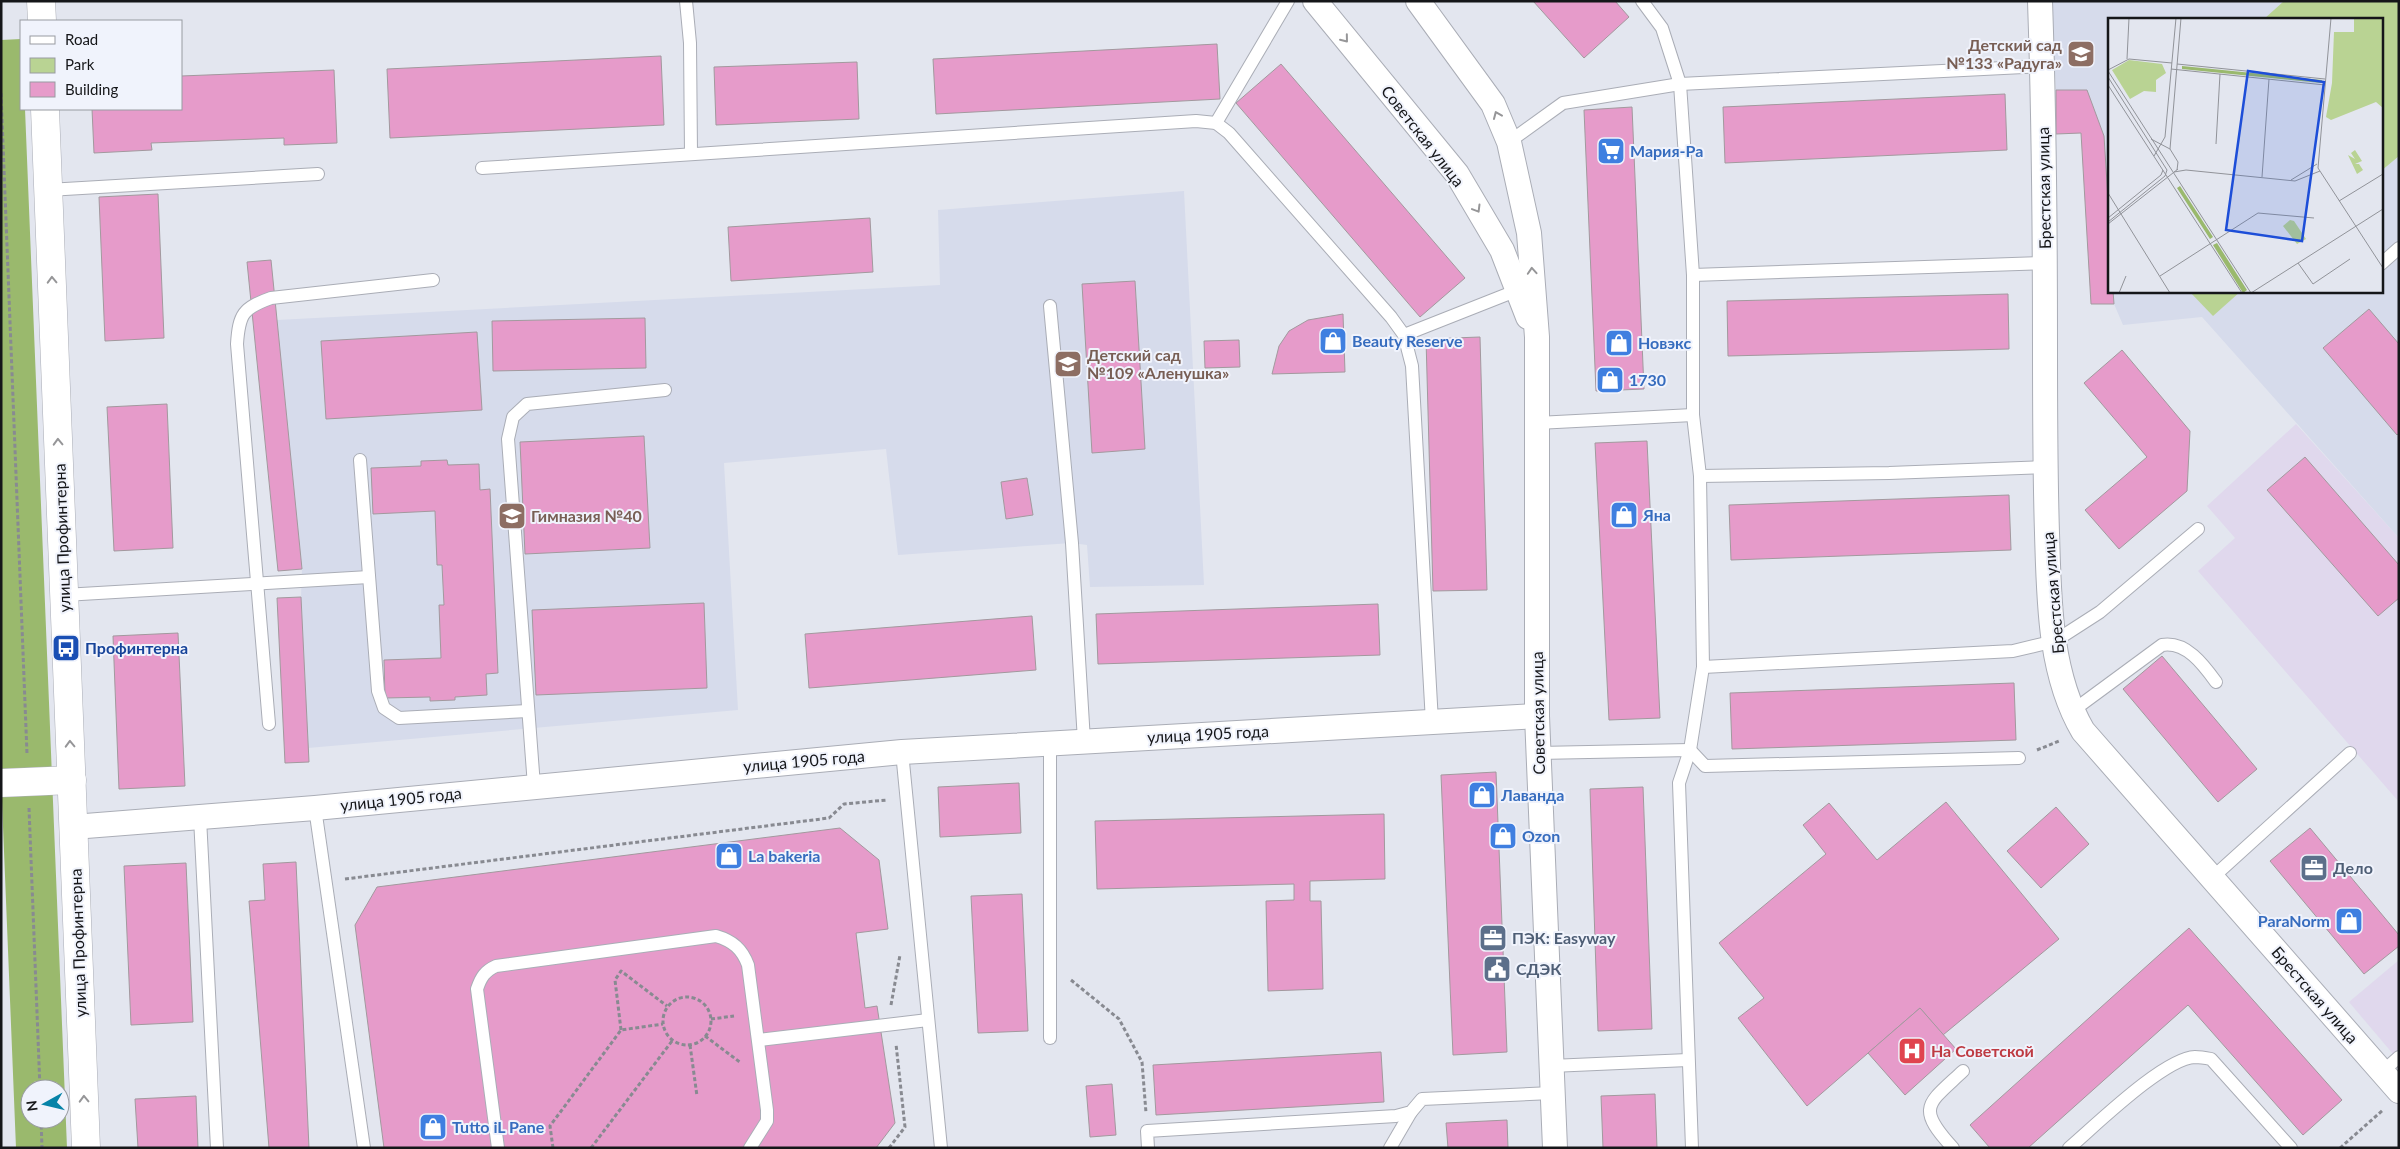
<svg xmlns="http://www.w3.org/2000/svg" width="2400" height="1149" font-family="Lato,sans-serif">
	<rect width="100%" height="100%" fill="#e3e6ef"/>
	<g fill="#e0d8ed">
		<polygon points="2296,424 2399,538 2399,802 2198,571 2235,538 2207,506"/>
		<polygon points="2399,960 2399,1061 2349,1002"/>
	</g>
	<g fill="#d6dbeb">
		<polygon points="2051,1 2399,1 2399,538 2202,317 2123,325 2114,304 2113,291 2381,291 2381,19 2109,19 2109,215 2104,136 2087,90 2056,90"/>
		<polygon points="1184,191 1204,585 1090,587 1087,545 1072,543 898,555 886,449 724,463 738,710 308,748 301,597 302,569 277,320 940,285 938,210"/>
	</g>
	<g fill="#b9d393">
		<polygon points="2284,1 2399,1 2399,156 2381,171 2381,19 2264,19"/>
		<polygon points="2189,291 2241,291 2213,316"/>
	</g>
	<path fill="#9ab96d" fill-rule="evenodd" d="M21 39V109H25L67 1148H16L1 777V40ZM30 1089H60V1119H30Z"/>
	<g fill="#e69bca" stroke="#a2999e">
		<polygon points="1533,1 1615,1 1629,17 1584,58"/>
		<polygon points="1217,44 1220,99 936,114 933,59"/>
		<polygon points="661,56 664,125 390,138 387,69"/>
		<polygon points="857,62 859,119 716,125 714,67"/>
		<polygon points="1281,64 1465,278 1420,317 1236,103"/>
		<polygon points="334,70 337,143 284,145 284,138 151,143 152,150 94,153 92,109 181,109 181,76"/>
		<polygon points="2056,90 2087,90 2104,136 2109,215 2109,291 2113,291 2114,304 2091,304 2081,133 2056,134"/>
		<polygon points="2005,94 2007,150 1725,163 1723,107"/>
		<polygon points="1632,107 1644,389 1596,391 1584,110"/>
		<polygon points="158,194 164,338 105,341 99,197"/>
		<polygon points="870,218 873,272 731,281 728,227"/>
		<polygon points="271,260 302,569 278,571 247,262"/>
		<polygon points="1135,281 1145,449 1092,453 1082,284"/>
		<polygon points="2008,294 2009,349 1728,356 1727,301"/>
		<polygon points="2369,309 2399,344 2399,433 2397,435 2323,348"/>
		<polygon points="1343,314 1345,372 1272,374 1279,346 1289,331 1308,320"/>
		<polygon points="645,318 646,368 493,371 492,321"/>
		<polygon points="477,332 482,410 326,419 321,341"/>
		<polygon points="1480,337 1487,590 1433,591 1426,339"/>
		<polygon points="1239,340 1240,367 1205,368 1204,341"/>
		<polygon points="2122,350 2190,431 2187,491 2119,549 2085,510 2147,457 2084,383"/>
		<polygon points="167,404 173,548 114,551 107,407"/>
		<polygon points="644,436 650,548 525,554 520,442"/>
		<polygon points="1647,441 1660,718 1609,720 1595,443"/>
		<polygon points="2305,457 2399,565 2399,598 2378,616 2267,490"/>
		<polygon points="447,460 448,465 479,464 480,490 490,489 498,673 486,674 487,695 455,697 455,700 430,701 430,697 385,698 384,660 441,658 439,605 444,605 442,565 437,565 435,511 373,514 371,468 421,466 421,461"/>
		<polygon points="1027,478 1033,515 1006,519 1001,482"/>
		<polygon points="2009,495 2011,550 1731,560 1729,505"/>
		<polygon points="301,597 309,762 285,763 277,598"/>
		<polygon points="704,603 707,688 536,695 532,610"/>
		<polygon points="1378,604 1380,655 1098,664 1096,614"/>
		<polygon points="1032,616 1036,670 809,688 805,634"/>
		<polygon points="178,633 185,786 119,789 113,636"/>
		<polygon points="2162,656 2257,769 2218,802 2123,689"/>
		<polygon points="2014,683 2016,740 1732,749 1730,693"/>
		<polygon points="1496,772 1507,1052 1453,1055 1441,775"/>
		<polygon points="1019,783 1021,833 940,837 938,787"/>
		<polygon points="1643,787 1652,1029 1598,1031 1590,789"/>
		<polygon points="1946,802 2059,939 1943,1035 1920,1008 1807,1106 1738,1018 1764,998 1719,943 1826,854 1803,825 1829,803 1877,860"/>
		<polygon points="2056,807 2089,844 2041,888 2007,851"/>
		<polygon points="1384,814 1385,879 1310,881 1310,901 1321,901 1323,989 1268,991 1266,901 1294,900 1294,884 1097,889 1095,821"/>
		<polygon points="840,828 879,860 888,929 856,933 865,1008 877,1006 895,1123 876,1148 384,1148 355,925 377,887"/>
		<polygon points="2310,828 2399,935 2399,946 2364,974 2270,861"/>
		<polygon points="296,862 309,1148 269,1148 249,901 265,900 263,864"/>
		<polygon points="186,863 193,1022 131,1025 124,866"/>
		<polygon points="1022,894 1028,1031 978,1033 971,896"/>
		<polygon points="2189,928 2342,1100 2303,1135 2188,1005 2028,1148 1990,1148 1970,1125"/>
		<polygon points="1920,1008 1956,1049 1905,1095 1868,1053"/>
		<polygon points="1381,1052 1384,1102 1156,1115 1153,1065"/>
		<polygon points="1112,1084 1116,1135 1090,1137 1086,1086"/>
		<polygon points="1655,1094 1657,1148 1603,1148 1601,1096"/>
		<polygon points="196,1096 198,1148 138,1148 135,1099"/>
		<polygon points="1507,1120 1508,1148 1448,1148 1446,1123"/>
	</g>
	<g fill="none" stroke-linecap="round" stroke-linejoin="round">
		<defs>
			<g id="lane">
				<polyline points="686,1 690,43 691,154"/>
				<polyline points="1642,1 1662,28 1680,84 1693,275 1693,415 1700,476 1703,667 1690,750 1679,783 1692,1148"/>
				<polyline points="1216,123 1288,1"/>
				<polyline points="1509,142 1563,103 1680,84 2042,66"/>
				<polyline points="482,168 1196,121 1216,123 1229,133 1391,317 1404,335 1412,366 1432,722"/>
				<polyline points="48,190 318,174"/>
				<polyline points="2381,264 2399,248"/>
				<polyline points="1693,275 2045,263"/>
				<polyline points="1050,306 1072,543 1084,741"/>
				<polyline points="1404,335 1518,290"/>
				<polyline points="1537,423 1693,415"/>
				<polyline points="360,460 378,691 384,708 399,718 528,711"/>
				<polyline points="1700,476 1889,473 2045,467"/>
				<polyline points="64,595 369,577"/>
				<polyline points="1703,667 2013,651 2055,641 2100,612 2198,529"/>
				<path d="M2071 712 2162 645C2186 641 2203 664 2216 682"/>
				<path d="M269 724 237 344C239 314 243 308 271 298L433 280"/>
				<polyline points="1050,743 1050,1038"/>
				<polyline points="902,752 941,1148"/>
				<polyline points="1538,753 1690,750 1705,766 2019,758"/>
				<polyline points="534,786 508,439 513,417 527,404 665,390"/>
				<polyline points="315,808 364,1148"/>
				<polyline points="200,818 217,1148"/>
				<polyline points="2212,878 2350,753"/>
				<polyline points="759,1040 928,1020"/>
				<polyline points="1551,1066 1688,1060"/>
				<polyline points="2382,1072 2399,1057"/>
				<path d="M498 1148 477 989C481 977 485 971 496 966L716 936C733 941 742 949 748 965L767 1110V1121L750 1148"/>
				<polyline points="1148,1148 1147,1131 1396,1116 1411,1112 1422,1099 1552,1093"/>
				<polyline points="1390,1148 1411,1112"/>
				<path d="M1953 1148C1915 1107 1928 1104 1963 1071"/>
				<path d="M2069 1148C2095 1126 2164 1058 2195 1057 2200 1057 2206 1058 2211 1059L2291 1148"/>
			</g>
			<g id="street">
				<polyline points="1315,1 1457,174 1502,250 1528,317"/>
				<polyline points="1418,1 1493,104 1509,142 1529,233 1537,337 1537,716 1555,1148"/>
				<path d="M2040 1C2044 116 2045 230 2045 345 2045 407 2045 470 2047 533 2049 599 2049 673 2083 731L2399 1091"/>
				<polyline points="73,827 315,808 902,752 1537,716"/>
			</g>
			<g id="secondary">
				<polyline points="41,1 42,21"/>
				<polyline points="45,109 86,1148"/>
				<polyline points="1,783 72,780"/>
			</g>
		</defs>
		<use href="#lane" stroke="#aaadb6" stroke-width="14"/>
		<use href="#street" stroke="#aaadb6" stroke-width="26"/>
		<use href="#secondary" stroke="#aaadb6" stroke-width="29"/>
		<g stroke="#888a91" stroke-width="3" stroke-dasharray="4 2.5" stroke-linecap="butt">
			<polyline points="1,93 27,754"/>
			<polyline points="2037,750 2059,741"/>
			<polyline points="29,808 40,1089"/>
			<polyline points="345,879 829,818 844,804 887,800"/>
			<polyline points="1071,980 1119,1019 1142,1062 1146,1113"/>
			<circle cx="687" cy="1021" r="24"/>
			<polyline points="891,1005 900,955"/>
			<polyline points="711,1019 734,1016"/>
			<polyline points="621,1030 615,980 621,971 667,1006"/>
			<polyline points="705,1036 741,1063"/>
			<polyline points="690,1045 697,1096"/>
			<polyline points="41,1119 42,1148"/>
			<polyline points="553,1148 550,1126 621,1030 663,1024"/>
			<polyline points="591,1148 672,1041"/>
			<polyline points="889,1148 905,1127 896,1044"/>
			<polyline points="2340,1148 2383,1110"/>
		</g>
		<use href="#lane" stroke="#fff" stroke-width="12"/>
		<use href="#street" stroke="#fff" stroke-width="24"/>
		<use href="#secondary" stroke="#fff" stroke-width="28"/>
	</g>
	<defs><path id="oneway-chevron" d="M-2-3.5L2.5 0L-2 3.5" fill="none" stroke-width="1.6" stroke-linecap="round" stroke-linejoin="round" transform="scale(1.25)"/></defs>
	<g stroke="#969698">
		<use href="#oneway-chevron" transform="translate(1345 39) rotate(51)"/>
		<use href="#oneway-chevron" transform="translate(1497 115) rotate(-113)"/>
		<use href="#oneway-chevron" transform="translate(1477 209) rotate(59)"/>
		<use href="#oneway-chevron" transform="translate(1532 271) rotate(-94)"/>
		<use href="#oneway-chevron" transform="translate(52 280) rotate(-92)"/>
		<use href="#oneway-chevron" transform="translate(58 442) rotate(-92)"/>
		<use href="#oneway-chevron" transform="translate(70 744) rotate(-92)"/>
		<use href="#oneway-chevron" transform="translate(84 1099) rotate(-92)"/>
	</g>
	<defs>
		<symbol id="school-square" viewBox="-11 -11 22 22"><rect x="-9" y="-9" width="18" height="18" rx="4" fill="#8d6e63" stroke="#f0f3fc"/><path d="M0-5L7-2L0 1L-7-2ZM-4 1L0 2.5L4 1V4Q0 6-4 4Z" fill="#fff"/></symbol>
		<symbol id="supermarket-square" viewBox="-11 -11 22 22"><rect x="-9" y="-9" width="18" height="18" rx="4" fill="#3f7fe0" stroke="#f0f3fc"/><path d="M-6-5.5h2.5l.6 2H6L4.5 2H-2.5L-4.4-4H-6ZM-1.5 3.2a1.3 1.3 0 1 0 .1 0ZM3 3.2a1.3 1.3 0 1 0 .1 0Z" fill="#fff"/></symbol>
		<symbol id="shop-square" viewBox="-11 -11 22 22"><rect x="-9" y="-9" width="18" height="18" rx="4" fill="#3f7fe0" stroke="#f0f3fc"/><path d="M-5-2.5h2.3a2.7 3.5 0 0 1 5.4 0H5L5.5 6h-11ZM-1.5-2.5h3a1.5 2.3 0 0 0-3 0Z" fill="#fff"/></symbol>
		<symbol id="bus-square" viewBox="-11 -11 22 22"><rect x="-9" y="-9" width="18" height="18" rx="4" fill="#1a4fb4" stroke="#f0f3fc"/><path d="M-5-6H5V4H4V6H2V4H-2V6H-4V4H-5ZM-3.5-4V0h7V-4ZM-3.5 1.2v1.5H-2V1.2ZM2 1.2v1.5H3.5V1.2Z" fill="#fff"/></symbol>
		<symbol id="office-square" viewBox="-11 -11 22 22"><rect x="-9" y="-9" width="18" height="18" rx="4" fill="#5c6f8a" stroke="#f0f3fc"/><path d="M-6-3h4V-5.5h4V-3h4V5H-6ZM-1-4.5V-3h2v-1.5ZM-6 0V1H6V0Z" fill="#fff"/></symbol>
		<symbol id="civic-square" viewBox="-11 -11 22 22"><rect x="-9" y="-9" width="18" height="18" rx="4" fill="#5c6f8a" stroke="#f0f3fc"/><path d="M-.6-6.5H3V-4.5H.6V-3L4-1V1h2V6H-6V1h2V-1L-.6-3ZM-1.2 2.5V6h2.4V2.5Z" fill="#fff"/></symbol>
		<symbol id="hospital-square" viewBox="-11 -11 22 22"><rect x="-9" y="-9" width="18" height="18" rx="4" fill="#e0444e" stroke="#f0f3fc"/><path d="M-5-5h3v3.5h4V-5h3V5h-3V1.5h-4V5h-3Z" fill="#fff"/></symbol>
	</defs>
	<g fill-rule="evenodd">
		<use href="#school-square" x="2065" y="38" width="32" height="32"/>
		<use href="#supermarket-square" x="1595" y="135" width="32" height="32"/>
		<use href="#shop-square" x="1317" y="325" width="32" height="32"/>
		<use href="#shop-square" x="1603" y="327" width="32" height="32"/>
		<use href="#school-square" x="1052" y="348" width="32" height="32"/>
		<use href="#shop-square" x="1594" y="364" width="32" height="32"/>
		<use href="#shop-square" x="1608" y="499" width="32" height="32"/>
		<use href="#school-square" x="496" y="500" width="32" height="32"/>
		<use href="#bus-square" x="50" y="632" width="32" height="32"/>
		<use href="#shop-square" x="1466" y="779" width="32" height="32"/>
		<use href="#shop-square" x="1487" y="820" width="32" height="32"/>
		<use href="#shop-square" x="713" y="840" width="32" height="32"/>
		<use href="#office-square" x="2298" y="852" width="32" height="32"/>
		<use href="#shop-square" x="2333" y="905" width="32" height="32"/>
		<use href="#office-square" x="1477" y="922" width="32" height="32"/>
		<use href="#civic-square" x="1481" y="953" width="32" height="32"/>
		<use href="#hospital-square" x="1896" y="1035" width="32" height="32"/>
		<use href="#shop-square" x="417" y="1111" width="32" height="32"/>
	</g>
	<g text-anchor="middle" stroke-width="4" stroke-linejoin="round" paint-order="stroke">
		<g font-size="16" font-weight="bold" fill="#785e54" stroke="#f0f3fc" text-anchor="start">
			<text x="2062" y="51" text-anchor="end">Детский сад<tspan x="2062" dy="18">№133 «Радуга»</tspan></text>
			<text x="1087" y="361">Детский сад<tspan x="1087" dy="18">№109 «Аленушка»</tspan></text>
			<text x="531" y="522">Гимназия №40</text>
		</g>
		<g font-size="16" fill="#151619" stroke="#f0f3fc">
			<text transform="translate(1423 136) rotate(52)" y="6">Советская улица</text>
			<text transform="translate(2044 188) rotate(-91)" y="6">Брестская улица</text>
			<text transform="translate(62 538) rotate(-92)" y="6">улица Профинтерна</text>
			<text transform="translate(2053 593) rotate(-95)" y="6">Брестская улица</text>
			<text transform="translate(1538 713) rotate(-91)" y="6">Советская улица</text>
			<text transform="translate(1208 734) rotate(-3)" y="6">улица 1905 года</text>
			<text transform="translate(804 761) rotate(-5)" y="6">улица 1905 года</text>
			<text transform="translate(401 799) rotate(-6)" y="6">улица 1905 года</text>
			<text transform="translate(78 943) rotate(-92)" y="6">улица Профинтерна</text>
			<text transform="translate(2315 995) rotate(49)" y="6">Брестская улица</text>
		</g>
		<g font-size="16" font-weight="bold" fill="#366cbe" stroke="#f0f3fc" text-anchor="start">
			<text x="1630" y="157">Мария-Ра</text>
			<text x="1352" y="347">Beauty Reserve</text>
			<text x="1638" y="349">Новэкс</text>
			<text x="1629" y="386">1730</text>
			<text x="1643" y="521">Яна</text>
			<text x="1501" y="801">Лаванда</text>
			<text x="1522" y="842">Ozon</text>
			<text x="748" y="862">La bakeria</text>
			<text x="2330" y="927" text-anchor="end">ParaNorm</text>
			<text x="452" y="1133">Tutto iL Pane</text>
		</g>
		<g font-size="16" font-weight="bold" fill="#164399" stroke="#f0f3fc" text-anchor="start">
			<text x="85" y="654">Профинтерна</text>
		</g>
		<g font-size="16" font-weight="bold" fill="#4e5e75" stroke="#f0f3fc" text-anchor="start">
			<text x="2333" y="874">Дело</text>
			<text x="1512" y="944">ПЭК: Easyway</text>
			<text x="1516" y="975">СДЭК</text>
		</g>
		<g font-size="16" font-weight="bold" fill="#be3a42" stroke="#f0f3fc" text-anchor="start">
			<text x="1931" y="1057">На Советской</text>
		</g>
	</g>
	<g transform="translate(2108 18)">
		<rect width="275" height="275" fill="#e3e6ef"/>
		<path d="M246 0H275V90L268 84 223 102 218 99 224 65 226 14H246ZM21 42 54 46 58 55 48 62V74L36 73 22 81 4 52ZM247 132 254 143 247 146H251L255 152 249 156 240 137 247 141 243 135ZM182 202 186 203 198 221 189 226 175 208Z" fill="#b9d393"/>
		<path d="M74 48 214 62 213 65 74 51ZM72 168 105 219 102 221 69 170ZM109 225 139 272 135 275 105 227Z" fill="#9ab96d"/>
		<path fill="none" stroke="#919399" stroke-width="1" d="M223 0 210 150 275 250M19 41 21 0M69 46 217 61M63 51 217 67M0 52 21 41 64 45M0 53 143 275M0 59 59 152 57 158 0 204M0 67 134 275M43 121 62 131 70 144 69 152M108 126 112 56M62 131 73 0M46 138 57 119 68 0M66 154 78 152 187 163 212 153M154 159 161 61M183 162 209 146M0 175 62 275M231 183 275 156M0 200 53 157 55 152M0 206 70 151M190 245 205 266 242 241M52 258 150 195 206 200M11 275 18 258M143 275 275 191"/>
		<path fill="#1d4ed8" fill-opacity="0.15" stroke="#1d4ed8" stroke-width="2.5" d="M140 53 216 64 194 223 118 212Z"/>
		<rect width="275" height="275" fill="none" stroke="#151619" stroke-width="2.5"/>
	</g>
	<rect width="2400" height="1149" fill="none" stroke="#151619" stroke-width="5"/>
	<rect x="20" y="20" width="162" height="90" fill="#f0f3fc" stroke="#989ba1"/>
	<rect x="30" y="36" width="25" height="8" fill="#ffffff" stroke="#989ba1"/>
	<text x="65" y="45" font-size="15" fill="#151619">Road</text>
	<rect x="30" y="58" width="25" height="15" fill="#b9d393" stroke="#989ba1"/>
	<text x="65" y="70" font-size="15" fill="#151619">Park</text>
	<rect x="30" y="82" width="25" height="15" fill="#e69bca" stroke="#989ba1"/>
	<text x="65" y="95" font-size="15" fill="#151619">Building</text>
	<g transform="translate(45 1104) rotate(262)"><circle r="24" fill="#f0f3fc" stroke="#989ba1"/>
	<path d="M0-4L9 19L0 12L-9 19Z" fill="#0683a8"/>
	<text y="-8" font-size="14" font-weight="bold" text-anchor="middle" fill="#151619">N</text>
	</g>
</svg>
